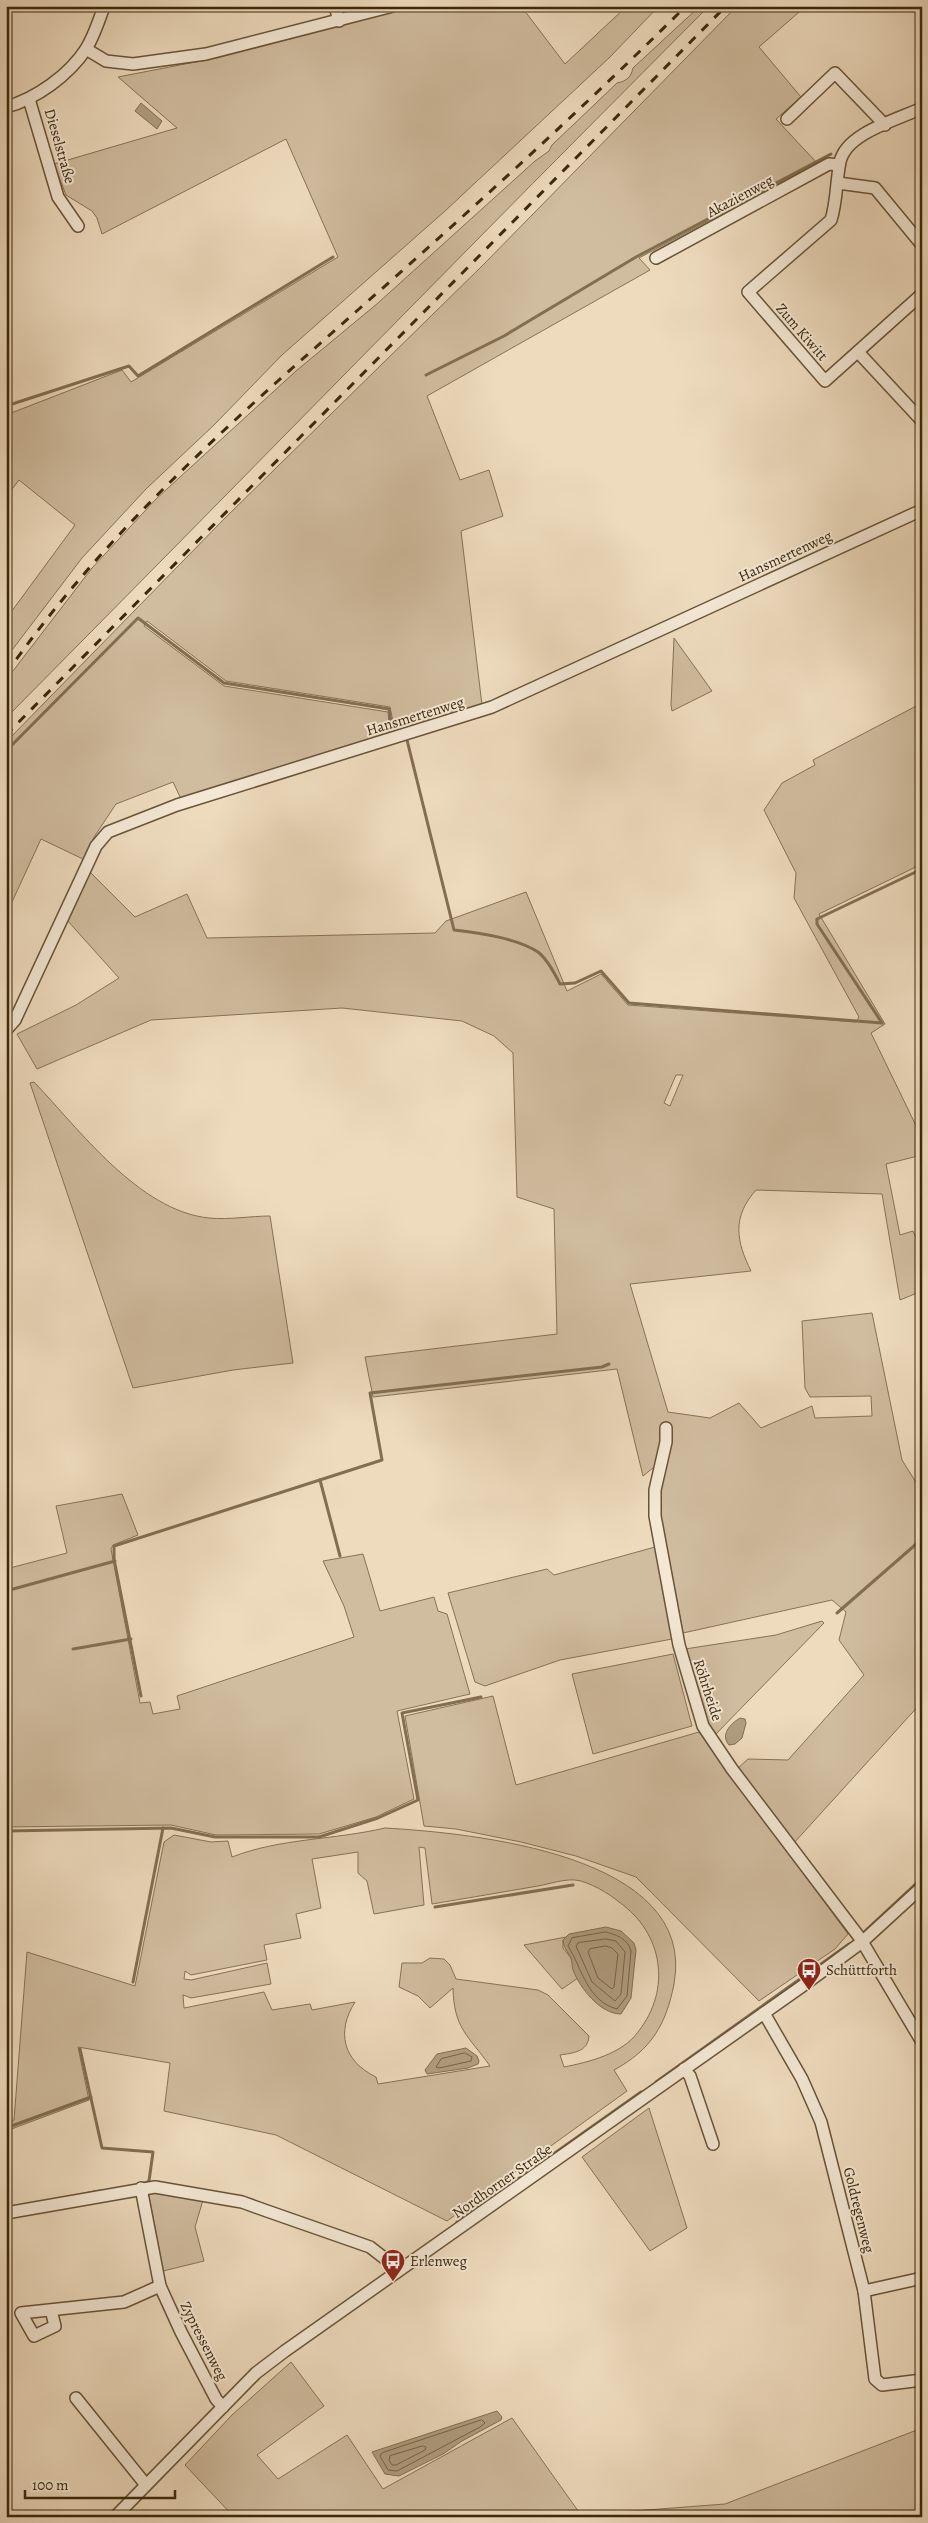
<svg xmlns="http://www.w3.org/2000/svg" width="928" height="2523" font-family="Alegreya,serif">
	<rect width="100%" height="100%" fill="#eedbbe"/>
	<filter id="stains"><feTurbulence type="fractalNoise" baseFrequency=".004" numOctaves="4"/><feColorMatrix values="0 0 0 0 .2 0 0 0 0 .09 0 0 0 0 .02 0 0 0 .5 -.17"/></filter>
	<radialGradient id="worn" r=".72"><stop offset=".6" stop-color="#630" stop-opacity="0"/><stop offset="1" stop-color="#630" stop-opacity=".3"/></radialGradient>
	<g fill="#d0bc9f" stroke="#867254" fill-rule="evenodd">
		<polygon points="413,6 521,6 565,64 627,6 659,6 610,57 445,211 282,355 214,425 146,489 82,558 6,658 6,619 75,525 19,480 6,497 6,428 11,426 6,415 122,370 131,382 338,257 286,139 102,234 97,218 92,211 66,195 54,164 177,128 118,77 216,58"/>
		<path d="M700 6H709C473 242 241 481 6 718V680L92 568 156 499 296 371 378 303 535 161 549 151 552 145 617 83C627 81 631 77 633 68Z"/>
		<polygon points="737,6 806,6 759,47 801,97 776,119 817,163 639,258 650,270 427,396 460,480 489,470 503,516 461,531 482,705 395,731 390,707 226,681 147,621 144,626 224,686 388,712 390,734 181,799 173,782 116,804 94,837 85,860 41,839 6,915 6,742 225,518 482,266"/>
		<polygon points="674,638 712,691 672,711 671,705"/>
		<path d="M922 703V864L819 914 885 1024 871 1033 922 1138V1155L886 1164 900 1235 913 1231 922 1251V1291L900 1300 882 1194 756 1190C732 1217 736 1241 751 1271L630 1284 668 1412 710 1418 739 1403 761 1428 812 1406 815 1418 872 1416 871 1396 810 1397 805 1388 802 1321 872 1313 902 1460 922 1492V1702L793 1844 737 1769 748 1759 788 1760 864 1675 839 1640 846 1612 832 1600 683 1633 661 1516V1490L669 1455 643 1476 617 1369 373 1397 365 1357 557 1334 554 1209 517 1197 513 1053 494 1036 462 1021 342 1008 151 1020 37 1069 17 1034 76 1005 119 978 66 919 88 870 135 917 187 894 207 938 435 933 446 921 526 892 567 991 601 974 628 1005 856 1022 859 1017 794 898 796 873 764 810 782 783 815 765 813 760ZM676 1075H683L670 1106 664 1103Z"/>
		<path d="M34 1082C79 1129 139 1211 209 1218 229 1220 251 1216 270 1216L293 1363 233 1370 133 1388 30 1083Z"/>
		<polygon points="122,1494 138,1535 113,1545 111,1549 140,1703 150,1702 153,1714 180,1709 177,1696 354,1637 344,1606 323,1561 363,1554 380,1611 434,1597 438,1611 447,1614 470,1694 397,1711 414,1799 376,1817 319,1834 216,1835 171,1825 6,1827 6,1569 67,1553 56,1506"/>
		<polygon points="655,1547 672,1639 560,1660 485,1686 475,1682 448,1593 547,1569 554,1575"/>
		<polygon points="822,1621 824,1623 714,1736 706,1725 685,1649 776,1635"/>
		<polygon points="673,1654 692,1726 593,1754 572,1674"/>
		<polygon points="493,1696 516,1785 699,1732 848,1934 835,1949 759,2001 636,1877 576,1856 521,1842 456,1829 424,1826 405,1716"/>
		<path d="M385 1828C471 1833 698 1854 674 1984 666 2025 651 2050 614 2070L627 2091 447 2221 276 2135 164 2111 170 2063 78 2047 89 2100 6 2131V2123L14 2120 27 1952 135 1986 164 1842 174 1835 211 1842 228 1841 232 1857C281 1838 334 1840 385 1828ZM419 1847 425 1848 432 1904C468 1898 503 1892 538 1886 549 1884 564 1879 575 1880 588 1881 610 1894 619 1902 663 1933 672 1989 638 2032 622 2054 589 2062 564 2067L560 2055C573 2053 588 2052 589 2036L548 1995 538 1990 456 1979 450 1965 444 1959 430 1958 422 1963H402L399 1987 418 1996 430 2008 453 1988C454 2029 468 2035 490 2066L378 2084 376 2077C343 2061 336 2032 355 2002L312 2010 310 2004 272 2010 264 1992 184 2008 183 1995 191 1998 271 1984 267 1963 191 1980 184 1979 185 1971 191 1975 267 1960 264 1945 301 1938 296 1914 321 1908 312 1859 358 1852V1873L367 1881 374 1914 424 1905Z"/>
		<polygon points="566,1937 563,1940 563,1948 571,1958 578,1978 562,1989 524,1945"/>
		<polygon points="649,2108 687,2228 650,2251 582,2157"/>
		<polygon points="148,2191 203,2200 195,2227 204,2261 163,2271"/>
		<polygon points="291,2362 324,2406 257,2455 278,2479 347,2435 383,2489 512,2418 581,2515 725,2504 922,2428 922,2517 234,2517 185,2465 232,2415"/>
	</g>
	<g fill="#b19e81" stroke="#826e51">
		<polygon points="141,103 162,121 157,129 135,111"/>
		<path d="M740 1718 745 1719 746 1723 742 1738 735 1744 729 1745C720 1735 730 1724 740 1718Z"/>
		<path d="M606 1927 621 1931 634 1943 636 1950 631 1998 621 2014C600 2014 580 1988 573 1970 572 1966 572 1961 571 1958 567 1950 564 1949 563 1940L569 1934Z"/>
		<polygon points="466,2048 477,2056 479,2061 478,2064 468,2068 427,2074 425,2070 437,2054"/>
		<polygon points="497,2411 502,2417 501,2420 462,2441 443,2454 399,2476 385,2474 372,2452"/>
	</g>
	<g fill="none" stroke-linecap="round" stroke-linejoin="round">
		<g stroke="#766246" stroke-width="1">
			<path d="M606 1932C617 1935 628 1939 631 1951L627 1996 617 2009C587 2001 582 1968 568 1946L572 1938Z"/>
			<polygon points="606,1939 616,1941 625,1952 621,1994 615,2001 592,1982 576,1946 578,1943"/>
			<polygon points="606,1946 612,1948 618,1954 614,1987 612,1989 598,1978 588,1952 590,1949"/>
			<polygon points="465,2053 472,2057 471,2061 439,2068 436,2067 441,2059"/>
			<polygon points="482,2420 485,2423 480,2427 397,2471 388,2470 380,2456 382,2453"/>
			<polygon points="423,2446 426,2447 425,2450 396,2465 392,2465 389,2460 390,2456"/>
		</g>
		<g stroke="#826e51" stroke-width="3">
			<polyline points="426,375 504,336 636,257 831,154"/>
			<polyline points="6,406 129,366 138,376 333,257"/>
			<path d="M407 740 454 930C480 933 516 938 538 952 547 959 555 974 560 984L575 983 601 971 629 1003 882 1023"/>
			<polyline points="6,751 138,618 224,683 389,709 391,722"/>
			<polyline points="882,1023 817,924 817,919 922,869"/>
			<polyline points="320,1480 340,1556"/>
			<polyline points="6,1591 115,1561"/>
			<polyline points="837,1613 922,1539"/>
			<polyline points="73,1649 131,1639"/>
			<polyline points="141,1696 114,1559 114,1546 382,1460 370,1393 602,1367 609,1364"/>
			<polyline points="6,1831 171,1828 215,1837 319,1837 378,1818 418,1800 402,1713 481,1697"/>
			<polyline points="435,1907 573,1885"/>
			<polyline points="864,1932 922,1878"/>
			<polyline points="133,1982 163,1828"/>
			<polyline points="80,2049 102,2148 153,2152 149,2181 143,2184"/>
			<polyline points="656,2082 849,1944"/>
			<polyline points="6,2128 91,2097"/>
			<polyline points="89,2193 100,2191"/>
			<polyline points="457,2222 641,2092"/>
		</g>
		<defs>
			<g id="minor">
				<polyline points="335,6 339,21"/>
				<polyline points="86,49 106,61 133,64 206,54 393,6"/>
				<polyline points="29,99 58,197 78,226"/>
				<path d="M6 107C36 99 69 75 86 49 94 36 99 21 104 6"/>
				<path d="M922 108C897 120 846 133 840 162 836 181 837 201 831 220L748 292 825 381 922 294"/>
				<polyline points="787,119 835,73 885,125"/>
				<polyline points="838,183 875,188 922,245"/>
				<polyline points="656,258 829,164 839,165"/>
				<polyline points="858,352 922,421"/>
				<polyline points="6,1030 15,1020 96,846 108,832 177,805 492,707 922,510"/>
				<polyline points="666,1428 666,1442 655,1490 655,1516 679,1645 703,1726 732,1769 860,1938 922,2042"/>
				<polyline points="764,2013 802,2079 821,2122 864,2291 875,2379 882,2385 922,2380"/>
				<polyline points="684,2069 690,2076 713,2144"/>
				<polyline points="141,2188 160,2286 181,2332 216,2399 223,2407"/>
				<polyline points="6,2213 155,2187 242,2202 267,2211 370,2247 388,2261 396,2272"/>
				<polyline points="864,2291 922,2278"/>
				<polyline points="51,2310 55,2326 34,2336 21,2313 124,2302 160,2286"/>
				<polyline points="76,2398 146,2485"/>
				<polyline points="115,2517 256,2373 285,2351 801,1987 862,1942 922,1887"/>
			</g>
		</defs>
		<use href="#minor" stroke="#685437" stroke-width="14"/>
		<use href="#minor" stroke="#f4e8d5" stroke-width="11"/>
		<g stroke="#3b270a" stroke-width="3" stroke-dasharray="9 9" stroke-linecap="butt">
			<path d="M6 674C105 532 230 423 359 309 470 211 580 111 686 6"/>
			<polyline points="6,735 726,6"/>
		</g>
	</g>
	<defs>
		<symbol id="bus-pin" viewBox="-11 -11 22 30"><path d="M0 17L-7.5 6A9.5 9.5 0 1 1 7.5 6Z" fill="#8f2418" stroke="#f4e8d5"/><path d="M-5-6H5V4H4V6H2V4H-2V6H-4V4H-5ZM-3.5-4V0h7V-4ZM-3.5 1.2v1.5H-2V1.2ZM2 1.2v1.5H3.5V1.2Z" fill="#fff"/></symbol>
	</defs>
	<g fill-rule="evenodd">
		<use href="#bus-pin" x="795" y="1956" width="28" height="38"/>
		<use href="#bus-pin" x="379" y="2247" width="28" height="38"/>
	</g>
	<g text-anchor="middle" stroke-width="4" stroke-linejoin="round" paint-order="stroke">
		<g font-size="15" fill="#3b270a" stroke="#f4e8d5">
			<text transform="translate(60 146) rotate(74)" y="5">Dieselstraße</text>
			<text transform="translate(740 196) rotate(-28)" y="5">Akazienweg</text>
			<text transform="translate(802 332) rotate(49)" y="5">Zum Kiwitt</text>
			<text transform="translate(785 556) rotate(-25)" y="5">Hansmertenweg</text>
			<text transform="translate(415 716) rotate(-17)" y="5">Hansmertenweg</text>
			<text transform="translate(708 1690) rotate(72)" y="5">Röhrheide</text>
			<text transform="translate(502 2181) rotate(-35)" y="5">Nordhorner Straße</text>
			<text transform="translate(859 2210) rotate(76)" y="5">Goldregenweg</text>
			<text transform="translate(204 2341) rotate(63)" y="5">Zypressenweg</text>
		</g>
		<g font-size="15" fill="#3b270a" stroke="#f4e8d5" text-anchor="start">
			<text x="826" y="1975">Schüttforth</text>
			<text x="410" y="2266">Erlenweg</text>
		</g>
	</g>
	<rect width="928" height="2523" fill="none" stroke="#eedbbe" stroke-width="25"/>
	<rect x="8" y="8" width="913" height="2508" fill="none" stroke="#3b270a" stroke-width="2.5"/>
	<rect x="12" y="12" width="903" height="2498" fill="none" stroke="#3b270a"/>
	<path d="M25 2490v8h150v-8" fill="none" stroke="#3b270a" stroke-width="2.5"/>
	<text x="32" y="2490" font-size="15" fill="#3b270a" stroke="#f4e8d5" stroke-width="4" paint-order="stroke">100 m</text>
	<rect width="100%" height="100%" filter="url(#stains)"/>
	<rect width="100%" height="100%" fill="url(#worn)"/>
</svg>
